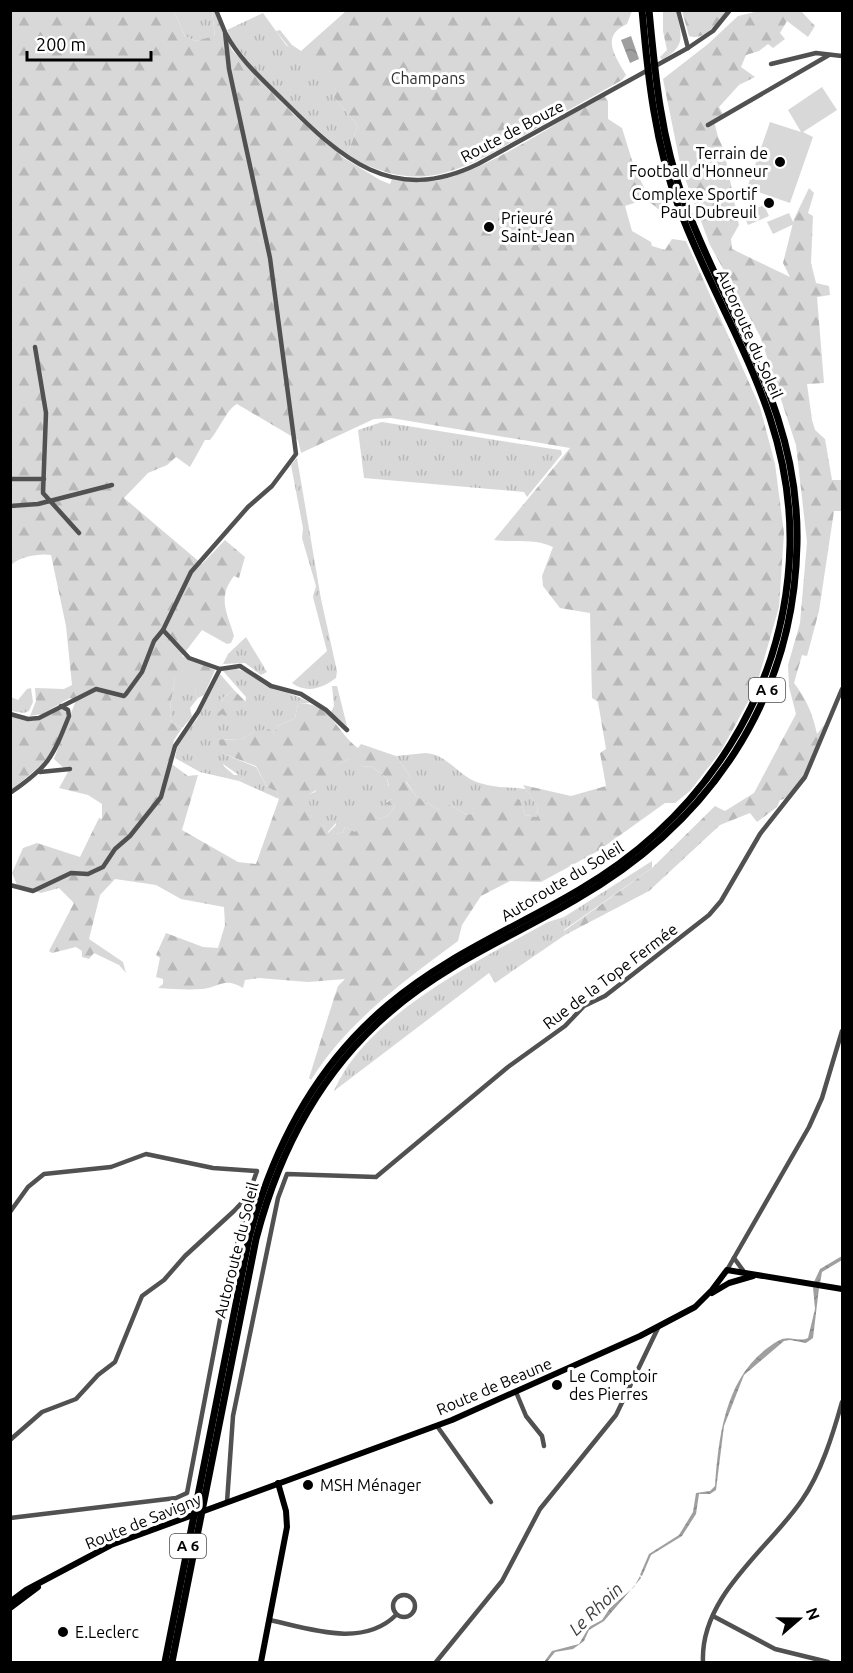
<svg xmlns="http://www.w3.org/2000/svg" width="853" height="1673" font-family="Ubuntu,sans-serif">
	<defs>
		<pattern id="grass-tufts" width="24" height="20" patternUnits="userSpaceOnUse" patternTransform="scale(1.5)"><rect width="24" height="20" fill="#d8d8d8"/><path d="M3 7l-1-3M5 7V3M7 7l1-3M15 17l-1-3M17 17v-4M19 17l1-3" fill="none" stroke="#b8b8b8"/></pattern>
		<pattern id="forest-firs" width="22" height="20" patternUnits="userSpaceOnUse" patternTransform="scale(1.5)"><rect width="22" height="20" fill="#d8d8d8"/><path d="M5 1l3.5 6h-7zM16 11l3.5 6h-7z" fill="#b8b8b8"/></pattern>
		<pattern id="water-waves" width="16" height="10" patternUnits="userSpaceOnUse" patternTransform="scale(1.5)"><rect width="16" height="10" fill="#9f9f9f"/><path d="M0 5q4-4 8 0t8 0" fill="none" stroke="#878787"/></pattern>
	</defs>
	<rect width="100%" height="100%" fill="#fff"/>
	<g fill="url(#grass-tufts)">
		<polygon points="174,11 212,11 215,37 195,41 185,36"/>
		<path d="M263 13 286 45 340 86 333 96 358 126 347 155C315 128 242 65 227 30Z"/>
		<polygon points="382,422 553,449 561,450 562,454 527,497 524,492 364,478 358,430"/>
		<path d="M297 458 321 599 337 671 336 678C323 688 307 694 292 683L327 651 313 597 316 586 302 538 303 528 291 465Z"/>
		<polygon points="246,637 267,672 261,675 245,663 223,664 228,654"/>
		<path d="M233 668C250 671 258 683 273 689 287 693 297 695 310 703L298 704 295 718 278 726 273 733 254 732 240 740 218 739 224 754 256 767 267 787 277 792 279 799 239 781 243 778 223 764 228 775 226 778 200 772 175 758 178 743 197 719 220 674 234 690 220 700 232 702V706L222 714 245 705 246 697 223 671Z"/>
		<path d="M192 676 197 677 195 694 198 698 190 708 192 717 182 728 172 723C167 708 174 693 175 677Z"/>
		<polygon points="332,686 337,686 347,726 331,712 334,706"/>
		<polygon points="31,688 33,702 29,711 24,713 11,711 11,697 18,700 27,689"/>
		<path d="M426 753C444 754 455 770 470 779 487 788 507 787 526 789L538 807 537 817 525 815 520 800 467 815 450 805 439 810 416 796 406 781 410 776 396 756Z"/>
		<polygon points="350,759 356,759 363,767 371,766 387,778 391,799 386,802 395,806 387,816 380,819 371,814 366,816 355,832 345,827 343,832 336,834 336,823 327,833 324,826 312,819 307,795 315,792 334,766"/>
		<path d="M652 861V868L564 930 565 935 495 983 489 973 334 1091C366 1015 480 960 548 922L564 917Z"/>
	</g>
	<g fill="url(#forest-firs)" fill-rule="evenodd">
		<path d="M11 10 174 11 185 36 195 41 215 36 212 11H215L232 50 294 115 344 158 380 180 390 184 392 179C406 181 420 182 434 181 480 175 561 120 604 95L608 101V119L622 128 635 170 646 191 657 190 664 207 658 209 646 199 625 206 632 231 651 242 652 246 665 250 672 239 686 241 760 407 775 464 784 533 779 607 756 687 721 751 690 791 675 803H665L598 851 541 882 510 881 481 896 462 925 458 941C403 982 348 1021 311 1080L309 1078 334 998 338 986 345 979 308 982 259 978 245 980 243 988C224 976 218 988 202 989 187 990 172 989 158 988L163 984V979L156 977 160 958 156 955 166 933 203 947 218 948 225 925 224 907 181 899 156 885 115 879 100 895 89 939 123 962 126 973 119 965 94 953 89 959 82 957V951L76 947 52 953 49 951 74 903 59 888 41 893 17 885 12 873 23 848 37 843 80 857 99 818 102 819V804L88 795 59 788 68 772 54 759 76 700 70 698 42 714 30 716 36 701 35 688 64 689 72 685 66 626 51 555C39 553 19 557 11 565ZM237 404 298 440 301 453 374 419 391 418 570 448 494 540C516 543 533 538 553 547L542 576 543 586 560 608 590 613 592 698 598 702 606 749 600 753 606 786 571 796 523 785 538 807 537 817 525 815 520 800C502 792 481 791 474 813L467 815 450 805H443L439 810 416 796 406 782 410 776 396 756 361 744 358 748C337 733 329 700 298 704L295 718 278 726 273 733 269 729 254 732 240 740 217 739 224 754 256 766 267 787 277 792 279 799 256 864 238 862 182 830 198 775 188 776 169 762 174 740 182 728 172 723C167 708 174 693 175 677H196L195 694 198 698 204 695 215 670 182 656 202 630 227 644 231 643 234 636C227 612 217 598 234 576L239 578 245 557 225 540 202 564 124 498 148 473 167 465 176 457 190 467 205 440H210C219 430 227 409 237 404ZM350 759H355L363 767 371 766 387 778 389 786 383 787 382 790 391 799 385 804 395 806 387 816 380 819 365 809V816L354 817 357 829 355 832 345 827 343 832 336 834 341 827 339 822 328 833 324 826 312 818 308 795 335 779V766Z"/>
		<path d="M346 11H632L627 24C600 36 615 56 626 75L622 80C590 98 558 116 526 134 459 171 420 197 347 155L358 126 333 96 339 86 295 55 276 31 280 30 292 45 301 51Z"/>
		<path d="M663 11H677C681 37 687 45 662 60L660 57 667 50 663 31Z"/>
		<path d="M682 11H728C718 21 705 42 689 36Z"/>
		<path d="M759 11H801L815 26 808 37 787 21 780 33 785 39 773 48 768 44 759 51 746 55 741 67 755 77 739 85 719 107 723 114 714 121 718 137 724 150 739 225 731 239 732 249 790 277 783 263 794 219 809 188 814 193 808 213 813 216 811 263 816 283 829 286 830 295 817 297 824 383 807 384 812 420 815 430 825 439 832 480H842V511H834L819 611 807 656 802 655 794 683C807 700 813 715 817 734L824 725 827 727C819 746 801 796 780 800L777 807 757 822 750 813 720 825 649 891 565 935 564 931 652 868 715 806 725 811 754 793 796 714 789 687 788 665 800 623 807 542 796 445 760 336 710 245 681 168 663 79 708 44 738 16Z"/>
		<polygon points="234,690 246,702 245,705 227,718 222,714 218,717 216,715 223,708 232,706 231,702 220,700"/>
		<path d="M61 708 67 713C59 753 41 766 12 789L10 716 33 721Z"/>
		<polygon points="220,763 234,775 241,775 243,778 239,781 226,778 228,775"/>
	</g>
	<g fill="#d8d8d8">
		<polygon points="822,87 837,110 803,132 813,137 790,203 747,188 770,122 801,132 788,110"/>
		<polygon points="764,205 769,216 748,225 743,214"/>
		<polygon points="789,213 794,224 773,234 767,222"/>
	</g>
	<g fill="url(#water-waves)">
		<polygon points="631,36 639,59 630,63 621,40"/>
		<polygon points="842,1256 842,1260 822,1272 820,1283 814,1282 820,1269"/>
		<path d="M813 1287 819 1288 813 1338 806 1343 790 1340 784 1341 744 1375 724 1426 716 1490 710 1494H699L696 1514 682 1536 651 1555 642 1576 640 1575 649 1554 679 1535 693 1512 696 1493 710 1491 715 1486C719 1432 726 1371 778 1341 789 1334 798 1343 808 1338L815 1309Z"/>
		<polygon points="640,1576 641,1578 604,1621 589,1630 584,1641 573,1649 555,1652 547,1662 544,1662 552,1651 579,1644 589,1627 602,1620 610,1608 634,1587"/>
	</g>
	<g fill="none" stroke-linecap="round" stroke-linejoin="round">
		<g stroke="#515151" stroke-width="4.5">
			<polyline points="678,10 688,48"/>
			<path d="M226 34C240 60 262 79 283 100 341 158 392 206 478 164L688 48 713 31 730 10"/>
			<polyline points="771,64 816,53 842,56"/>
			<polyline points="708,125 829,55"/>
			<polyline points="35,347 46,413 43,493 79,533"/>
			<polyline points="10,479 44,479"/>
			<polyline points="10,506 38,504 112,485"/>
			<polyline points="163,630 189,658 220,669"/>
			<polyline points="10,714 28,719 39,718 96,689 124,696 126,694 142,672 154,641 163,630 191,572 248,507 272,486 296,454 270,258 229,69 225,32 216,10"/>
			<polyline points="40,772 70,769"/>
			<path d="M10 793C48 767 52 759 69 716L68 710 61 706"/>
			<polyline points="10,885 33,891 71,873 88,874 103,867 115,849 130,836 161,797 175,746 198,712 220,669 240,666 271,686 301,694 326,710 347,730"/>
			<polyline points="10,1212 28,1187 44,1174 111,1167 146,1154 213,1168 257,1171 248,1196 234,1211 185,1256 164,1280 142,1296 115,1362 98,1375 76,1399 42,1412 10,1440"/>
			<polyline points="734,1258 745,1273"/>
			<polyline points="727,1270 809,1127 822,1098 842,1031"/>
			<polyline points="516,1392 526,1416 542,1436 544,1446"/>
			<polyline points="437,1426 491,1502"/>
			<polyline points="227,1502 233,1416 278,1198 287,1174 376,1177 508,1067 565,1026 584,1006 605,996 709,915 721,901 760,834 805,777 842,689"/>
			<polyline points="10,1518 176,1498 187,1493 222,1309 248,1198"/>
			<circle cx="404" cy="1606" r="11"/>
			<polyline points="713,1616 775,1649 828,1662"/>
			<path d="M270 1620C310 1629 363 1648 396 1615"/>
			<polyline points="436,1662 502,1581 540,1509 616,1415 658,1328"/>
			<path d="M703 1662C700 1596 768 1550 802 1500 821 1473 833 1434 842 1402"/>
		</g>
		<g stroke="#000" stroke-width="6">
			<polyline points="712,1293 729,1283 753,1276"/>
			<polyline points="10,1602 26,1590 111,1545 452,1420 640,1336 695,1307 712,1290 727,1270 842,1289"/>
			<polyline points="10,1608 38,1587"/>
			<polyline points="261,1662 287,1527 286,1511 278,1483"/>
		</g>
		<g stroke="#000" stroke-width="7">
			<path d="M165 1662 249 1238C273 1147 315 1066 388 1005 445 956 515 928 579 890 704 817 787 691 790 544 792 411 723 325 679 208 655 144 648 78 642 10"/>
			<path d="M172 1662 256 1239C279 1151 320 1072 390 1012 445 964 513 936 575 900 708 824 794 701 797 544 800 408 728 321 684 201 661 139 655 75 649 10"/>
		</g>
	</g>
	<g fill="#000" stroke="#fff" stroke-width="2">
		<circle cx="780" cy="162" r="6"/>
		<circle cx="769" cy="203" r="6"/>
		<circle cx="489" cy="227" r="6"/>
		<circle cx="557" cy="1385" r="6"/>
		<circle cx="308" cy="1485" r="6"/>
		<circle cx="63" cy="1632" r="6"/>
	</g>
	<g text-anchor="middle" stroke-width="6" stroke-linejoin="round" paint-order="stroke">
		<g fill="#fff" stroke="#4c4c4c" stroke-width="1.5">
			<rect x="749" y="678" width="36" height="24" rx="4.5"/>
			<rect x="170" y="1534" width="36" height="24" rx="4.5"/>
		</g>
		<g font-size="15" font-weight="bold" fill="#000">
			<text x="767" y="695">A 6</text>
			<text x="188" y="1551">A 6</text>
		</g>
		<g font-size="16" fill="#2f2f2f" stroke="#fff">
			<text x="428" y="84">Champans</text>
		</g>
		<g font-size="16" fill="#000" stroke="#fff">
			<text transform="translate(512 131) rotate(-28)" y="6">Route de Bouze</text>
			<text transform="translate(750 334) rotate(66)" y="6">Autoroute du Soleil</text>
			<text transform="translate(562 881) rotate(-31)" y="6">Autoroute du Soleil</text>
			<text transform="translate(610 976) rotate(-37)" y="6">Rue de la Tope Fermée</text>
			<text transform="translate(236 1250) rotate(-76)" y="6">Autoroute du Soleil</text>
			<text transform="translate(494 1386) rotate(-23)" y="6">Route de Beaune</text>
			<text transform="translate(143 1521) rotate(-22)" y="6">Route de Savigny</text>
		</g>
		<g font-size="16" fill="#000" stroke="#fff" text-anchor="start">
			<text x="768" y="159" text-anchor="end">Terrain de<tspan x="768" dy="18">Football d'Honneur</tspan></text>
			<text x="757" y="200" text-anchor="end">Complexe Sportif<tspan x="757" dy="18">Paul Dubreuil</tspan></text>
			<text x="501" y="224">Prieuré<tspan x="501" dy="18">Saint-Jean</tspan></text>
			<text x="569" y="1382">Le Comptoir<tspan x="569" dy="18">des Pierres</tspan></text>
			<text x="320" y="1491">MSH Ménager</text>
			<text x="75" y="1638">E.Leclerc</text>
		</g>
		<g font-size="18" font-style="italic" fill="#404040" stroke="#fff">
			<text transform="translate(596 1609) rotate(-44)" y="6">Le Rhoin</text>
		</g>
	</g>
	<rect width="853" height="1673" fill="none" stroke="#000000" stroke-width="24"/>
	<g transform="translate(799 1619) rotate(70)" stroke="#ffffff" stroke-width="4.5" paint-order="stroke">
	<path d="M0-4.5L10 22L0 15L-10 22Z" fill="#000000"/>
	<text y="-9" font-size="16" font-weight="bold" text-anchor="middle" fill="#000000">N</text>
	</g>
	<path d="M27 51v9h124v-9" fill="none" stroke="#000000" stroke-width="3"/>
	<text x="36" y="51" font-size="18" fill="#000000" stroke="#ffffff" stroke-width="4.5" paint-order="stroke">200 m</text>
</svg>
